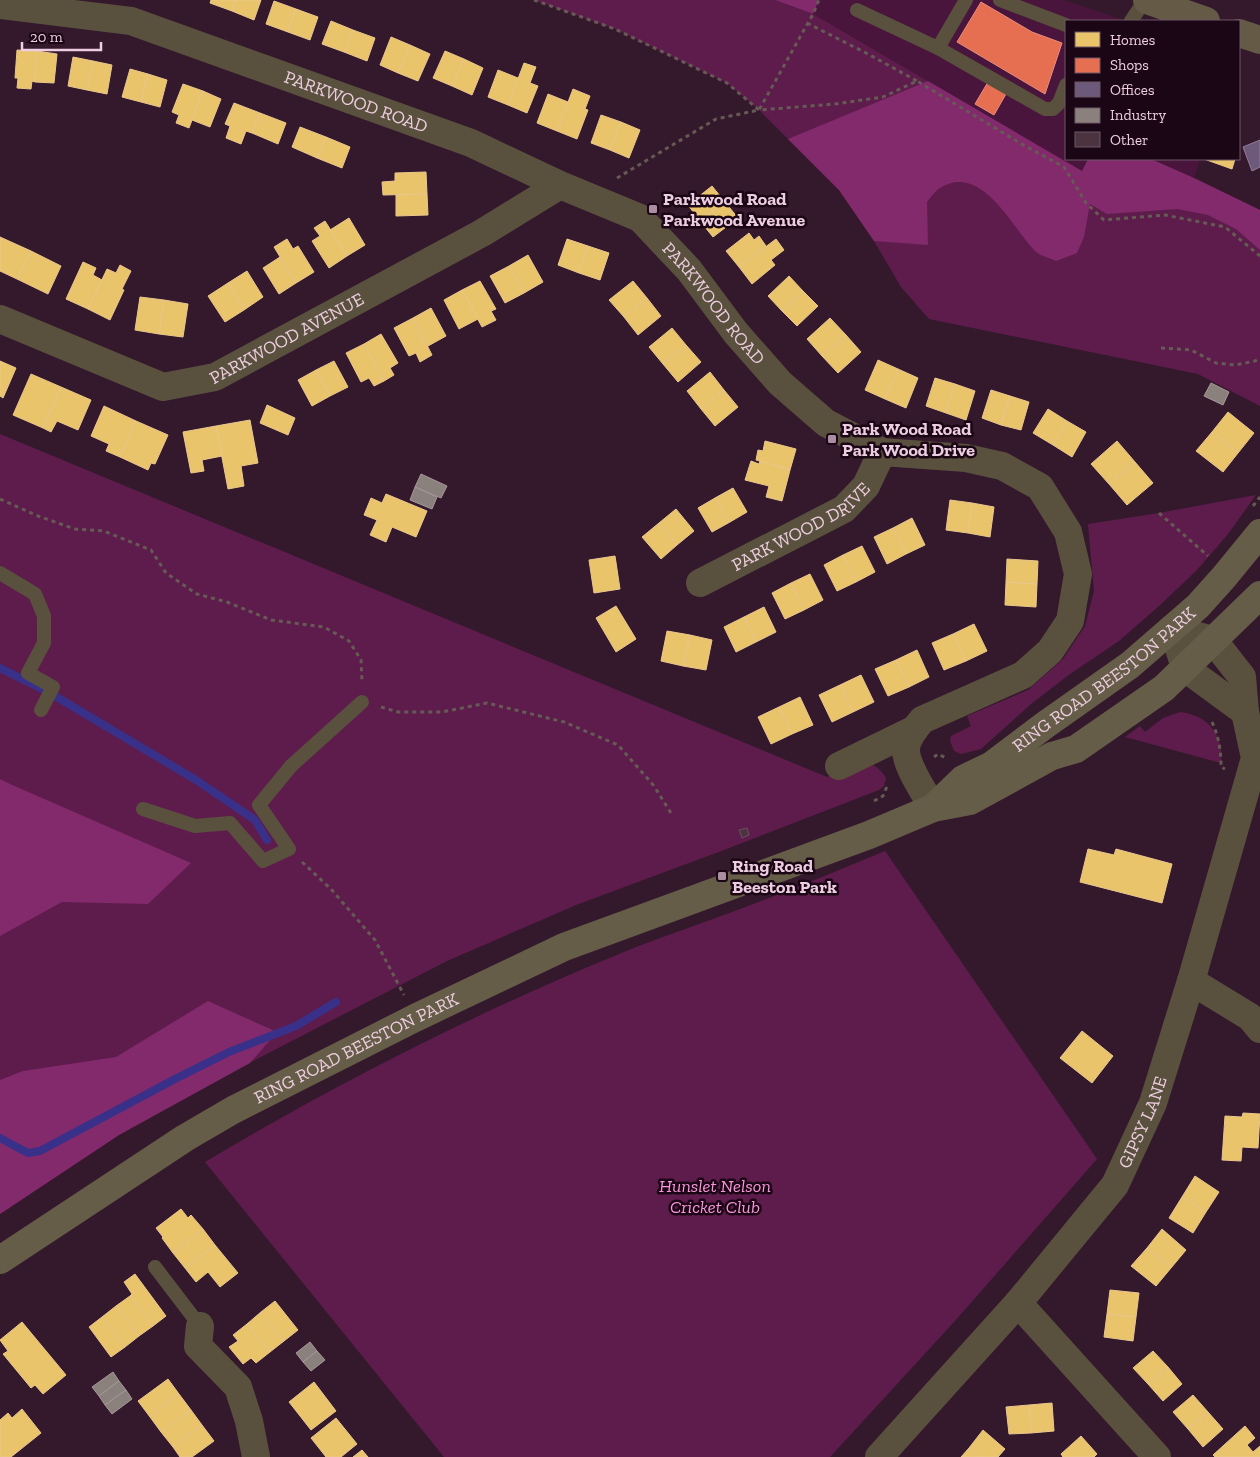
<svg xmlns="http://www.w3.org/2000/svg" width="1260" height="1457" font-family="'Zilla Slab',serif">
	<rect width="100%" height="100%" fill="#34192d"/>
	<g fill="#4a153c">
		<polygon points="819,0 1064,0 1126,21 1066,21 1066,159 1088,159 1082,171 813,14"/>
		<polygon points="1151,159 1200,159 1194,178"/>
	</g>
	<g fill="#5e1c4c">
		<polygon points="534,0 775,0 813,14 1082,171 1088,159 1151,159 1194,178 1260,210 1260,406 1198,374 929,319 901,287 874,241 839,190 759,110 727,83 615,29"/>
		<path d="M0 434 827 777C850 768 870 751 886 778L884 786 879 790 724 850 576 905 447 961 218 1079 119 1135 0 1214Z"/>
		<polygon points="1256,495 1228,534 1197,570 1159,606 1119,641 1070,674 1031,704 981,749 961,754 954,751 950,741 951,736 971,726 967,716 1028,690 1063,659 1085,626 1094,591 1088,524 1159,513"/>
		<path d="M1180 712C1208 715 1224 735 1221 763L1125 737 1140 726 1145 732 1163 718Z"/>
		<path d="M885 851 1097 1159 954 1322 830 1457H444L205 1162C339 1082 479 1011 624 952 665 935 707 922 748 906 794 889 839 870 885 851Z"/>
	</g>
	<g fill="#822a6b">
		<polygon points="775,0 819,0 813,14"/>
		<path d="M928 81 1082 171 1088 159H1151L1194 178 1260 210V250L1236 229 1208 215 1177 209 1107 214 1090 204 1084 237 1077 253 1056 261C1050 258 1040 256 1035 251 1012 228 982 162 940 188 935 191 931 197 927 202L928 245 874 241 839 190 788 139Z"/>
		<polygon points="0,779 10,784 191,863 148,904 62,902 0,936"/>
		<polygon points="208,1001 277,1032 250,1063 119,1135 0,1214 0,1080 23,1071 116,1057"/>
	</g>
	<g fill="#e9c46a" stroke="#eac78e">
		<polygon points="211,0 236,0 232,11 210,3"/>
		<polygon points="236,0 261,0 254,20 232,11"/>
		<polygon points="274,1 296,9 288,32 266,24"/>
		<polygon points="296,9 318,17 310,40 288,32"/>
		<polygon points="331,21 353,30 344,52 322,44"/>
		<polygon points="353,30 375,38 367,61 344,52"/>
		<polygon points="391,37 410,45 398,73 380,65"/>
		<polygon points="410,45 430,54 418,81 398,73"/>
		<polygon points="17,50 37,51 35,82 32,81 31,89 17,88 18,78 15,78"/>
		<polygon points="37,51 57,54 54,83 35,82"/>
		<polygon points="445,51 464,59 452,86 433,78"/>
		<polygon points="73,57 93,61 87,90 68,86"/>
		<polygon points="464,59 483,68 472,95 452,86"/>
		<polygon points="93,61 112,65 107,94 87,90"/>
		<polygon points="524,63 536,67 530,83 538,86 527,113 508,105"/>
		<polygon points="130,69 148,74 141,102 122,97"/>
		<polygon points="498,70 518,78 508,105 488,97"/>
		<polygon points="148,74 167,80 160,107 141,102"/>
		<polygon points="183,84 203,91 189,128 176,123 179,115 172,112"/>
		<polygon points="573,89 590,96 585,109 588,110 577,139 557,131"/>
		<polygon points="203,91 221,99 210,127 192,120"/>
		<polygon points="548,94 568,102 557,131 537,123"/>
		<polygon points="234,103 260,113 252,133 246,131 241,144 226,138 230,126 225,124"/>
		<polygon points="260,113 286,123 278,144 252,133"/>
		<polygon points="601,115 621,122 610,150 591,143"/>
		<polygon points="621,122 640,130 629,158 610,150"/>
		<polygon points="300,127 326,137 317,158 292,147"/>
		<polygon points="326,137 350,147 342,168 317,158"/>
		<polygon points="1204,159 1235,159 1232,169"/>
		<polygon points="426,172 427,194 383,195 382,182 395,181 395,173"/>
		<polygon points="712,186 725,202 700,221 688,205"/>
		<polygon points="427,194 428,215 396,216 396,195"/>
		<polygon points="725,202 738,218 713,237 700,221"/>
		<polygon points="349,218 365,245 347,256 330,230"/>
		<polygon points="325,221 347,256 329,268 312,241 320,236 314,228"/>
		<polygon points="749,233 754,240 759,236 766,246 739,267 726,251"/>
		<polygon points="0,237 31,251 17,279 0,271"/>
		<polygon points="287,239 293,249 298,246 314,272 296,283 274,247"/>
		<polygon points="567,239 588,246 579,273 558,265"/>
		<polygon points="776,239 784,250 771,260 775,265 752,284 739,267"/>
		<polygon points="588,246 609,253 600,280 579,273"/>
		<polygon points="31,251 61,266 48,294 17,279"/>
		<polygon points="528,255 543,282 524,293 509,266"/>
		<polygon points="280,257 296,283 279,294 263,268"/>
		<polygon points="83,262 96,268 93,275 102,280 88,309 66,299"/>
		<polygon points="120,265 131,271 122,289 124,290 110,320 88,309 107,269 116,273"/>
		<polygon points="509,266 524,293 505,303 490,276"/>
		<polygon points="247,271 263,297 244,310 228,283"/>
		<polygon points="789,276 803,291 782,311 768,296"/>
		<polygon points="480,281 496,309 491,311 496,320 482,327 462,290"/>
		<polygon points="633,281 647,298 624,317 609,300"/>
		<polygon points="228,283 244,310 225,322 208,296"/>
		<polygon points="462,290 478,319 459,329 444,300"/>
		<polygon points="803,291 818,306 797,326 782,311"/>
		<polygon points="140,297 164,300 159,334 135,330"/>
		<polygon points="647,298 661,316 638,335 624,317"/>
		<polygon points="164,300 188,304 183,337 159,334"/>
		<polygon points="431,308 446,336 428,346 413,318"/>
		<polygon points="413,318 432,355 420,362 416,353 409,356 394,328"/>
		<polygon points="830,318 846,335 822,356 807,339"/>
		<polygon points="672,328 686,345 663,364 649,347"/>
		<polygon points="381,334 398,363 390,368 394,375 384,381 364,344"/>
		<polygon points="846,335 861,352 838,373 822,356"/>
		<polygon points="364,344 384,381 374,386 369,378 361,382 346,353"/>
		<polygon points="686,345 701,362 678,382 663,364"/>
		<polygon points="878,360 898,369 885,399 865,390"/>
		<polygon points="0,361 16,368 3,398 0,396"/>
		<polygon points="334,361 348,387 330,396 316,370"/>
		<polygon points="898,369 918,378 906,408 885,399"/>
		<polygon points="316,370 330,396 312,406 298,380"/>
		<polygon points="710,372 724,390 701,409 687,391"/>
		<polygon points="31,374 61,387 43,428 13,415"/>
		<polygon points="935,378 955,384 946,413 926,406"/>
		<polygon points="955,384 975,391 966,420 946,413"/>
		<polygon points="61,387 91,400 78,430 57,421 51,432 43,428"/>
		<polygon points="724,390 738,407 715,426 701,409"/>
		<polygon points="991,390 1010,396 1001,425 982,418"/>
		<polygon points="1010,396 1029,402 1021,430 1001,425"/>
		<polygon points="267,405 295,418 288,435 260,423"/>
		<polygon points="104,406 136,421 120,457 106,451 109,444 91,436"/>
		<polygon points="1048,409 1067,421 1053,445 1033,433"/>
		<polygon points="1228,412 1254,433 1238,453 1212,432"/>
		<polygon points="250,420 258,463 241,466 244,486 228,489 216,426"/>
		<polygon points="136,421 168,435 155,464 151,463 148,470 120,457"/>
		<polygon points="1067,421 1086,432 1072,457 1053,445"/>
		<polygon points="216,426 222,456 202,460 204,471 191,473 183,432"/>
		<polygon points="1212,432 1238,453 1223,472 1196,451"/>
		<polygon points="765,441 796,449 790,470 756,460 758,450 763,451"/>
		<polygon points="1117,441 1135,462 1109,484 1091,464"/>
		<polygon points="751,461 759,464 760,461 790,470 782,501 766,497 769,486 745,480"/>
		<polygon points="1135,462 1153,483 1127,505 1109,484"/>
		<polygon points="733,488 747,512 730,522 715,498"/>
		<polygon points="386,494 427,511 416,537 392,527 386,542 370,535 377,520 364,515 371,498 382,503"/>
		<polygon points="715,498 730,522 712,532 698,508"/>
		<polygon points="950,500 972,503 968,533 946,530"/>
		<polygon points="972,503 994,507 990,537 968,533"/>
		<polygon points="676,509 694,531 677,545 659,523"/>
		<polygon points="912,518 925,545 906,554 893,528"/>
		<polygon points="659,523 677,545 661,559 642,537"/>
		<polygon points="893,528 906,554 887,564 874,537"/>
		<polygon points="862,546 875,572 856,582 843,555"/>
		<polygon points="843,555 856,582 837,591 824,565"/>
		<polygon points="615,556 620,589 594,593 589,560"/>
		<polygon points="1007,559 1038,561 1037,584 1006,582"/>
		<polygon points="810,574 823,600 804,610 791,583"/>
		<polygon points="1006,582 1037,584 1036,607 1005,605"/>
		<polygon points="791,583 804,610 785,619 772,593"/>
		<polygon points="616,606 636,639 616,652 596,618"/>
		<polygon points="764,607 776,632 756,642 744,617"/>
		<polygon points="744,617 756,642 736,652 724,627"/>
		<polygon points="974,624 987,651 966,661 953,634"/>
		<polygon points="667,631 690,635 683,666 661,661"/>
		<polygon points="953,634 966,661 944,670 932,643"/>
		<polygon points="690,635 712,640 706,670 683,666"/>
		<polygon points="917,650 929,677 909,687 896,660"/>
		<polygon points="896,660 909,687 888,696 875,669"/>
		<polygon points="861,675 874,702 853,712 840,685"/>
		<polygon points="840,685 853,712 832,722 819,695"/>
		<polygon points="800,697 813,725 792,734 779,707"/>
		<polygon points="779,707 792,734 771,744 758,717"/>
		<polygon points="1088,849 1114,855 1116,849 1172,864 1162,903 1080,882"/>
		<polygon points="1082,1031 1113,1056 1092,1083 1060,1058"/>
		<polygon points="1243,1113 1260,1114 1258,1148 1242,1147 1241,1161 1222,1160 1225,1116 1242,1117"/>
		<polygon points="1195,1176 1219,1192 1206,1212 1182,1197"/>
		<polygon points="1182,1197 1206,1212 1193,1233 1169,1218"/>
		<polygon points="181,1209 188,1218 191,1215 203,1229 173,1253 162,1238 163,1237 156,1228"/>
		<polygon points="203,1229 215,1245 185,1268 173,1253"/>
		<polygon points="1162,1229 1186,1250 1171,1268 1147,1248"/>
		<polygon points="215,1245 238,1273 220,1287 208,1272 196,1282 185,1268"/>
		<polygon points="1147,1248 1171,1268 1156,1286 1131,1266"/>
		<polygon points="135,1274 166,1316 153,1326 130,1296 132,1294 124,1282"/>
		<polygon points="1110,1290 1139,1293 1136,1317 1107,1314"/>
		<polygon points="130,1296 153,1326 139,1336 116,1306"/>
		<polygon points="275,1301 298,1330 284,1341 261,1312"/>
		<polygon points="116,1306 139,1336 125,1347 102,1317"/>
		<polygon points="261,1312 284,1341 270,1352 247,1324"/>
		<polygon points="1107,1314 1136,1317 1133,1341 1104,1337"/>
		<polygon points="102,1317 125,1347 111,1357 89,1327"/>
		<polygon points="22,1322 66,1375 43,1394 35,1385 31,1388 3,1354 8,1351 0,1340"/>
		<polygon points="247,1324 270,1352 256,1363 251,1358 243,1364 229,1347 238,1341 233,1335"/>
		<polygon points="1153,1351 1168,1367 1148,1384 1133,1368"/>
		<polygon points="1168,1367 1182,1384 1163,1401 1148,1384"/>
		<polygon points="168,1379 179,1394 150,1417 138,1401"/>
		<polygon points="314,1382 336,1411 311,1430 289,1402"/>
		<polygon points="179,1394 191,1410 161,1432 150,1417"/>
		<polygon points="1193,1395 1208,1412 1188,1429 1173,1412"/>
		<polygon points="1052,1403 1054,1431 1031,1433 1029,1405"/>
		<polygon points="1029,1405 1031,1433 1009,1434 1006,1407"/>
		<polygon points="22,1409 41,1433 11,1457 0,1457 0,1420 8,1413 12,1418"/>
		<polygon points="191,1410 202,1425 173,1447 161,1432"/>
		<polygon points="1208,1412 1223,1429 1203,1447 1188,1429"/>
		<polygon points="336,1418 357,1444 341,1457 326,1457 311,1438"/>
		<polygon points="202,1425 214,1441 192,1457 180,1457 173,1447"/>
		<polygon points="1245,1426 1255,1438 1247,1445 1253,1452 1260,1446 1260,1457 1215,1457 1213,1455"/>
		<polygon points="983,1430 1005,1449 998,1457 979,1457 969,1448"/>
		<polygon points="1081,1436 1097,1454 1094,1457 1063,1457 1061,1454"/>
		<polygon points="969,1448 979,1457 961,1457"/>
		<polygon points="362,1450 368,1457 353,1457"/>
	</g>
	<g fill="#e76f51" stroke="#e98b7c">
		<polygon points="981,2 1032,32 1062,43 1045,94 957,42"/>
		<polygon points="988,82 1006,94 994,115 975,104"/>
	</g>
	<polygon fill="#6d597a" stroke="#937c99" points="1260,140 1260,167 1252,171 1243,147"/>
	<g fill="#8a817c" stroke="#a8989a">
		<polygon points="1211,383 1229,392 1223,405 1204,396"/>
		<polygon points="421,474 447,486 441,498 415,487"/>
		<polygon points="415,487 437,497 432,509 410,500"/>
		<polygon points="310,1342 317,1351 303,1362 296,1353"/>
		<polygon points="317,1351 325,1360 311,1371 303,1362"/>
		<polygon points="113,1372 119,1381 99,1396 92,1387"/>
		<polygon points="119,1381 126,1390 105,1405 99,1396"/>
		<polygon points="126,1390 132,1399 112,1414 105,1405"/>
	</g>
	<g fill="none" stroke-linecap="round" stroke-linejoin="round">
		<g stroke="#39308a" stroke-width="8">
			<polyline points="0,668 50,693 196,780 255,820 267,840"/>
			<polyline points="0,1138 28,1153 40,1151 175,1079 229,1052 296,1026 336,1002"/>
		</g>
	</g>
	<polygon fill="#4b3340" stroke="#6a515e" points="747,828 749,835 742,838 739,830"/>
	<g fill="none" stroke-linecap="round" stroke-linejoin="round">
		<g stroke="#665a54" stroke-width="3" stroke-dasharray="4 4" stroke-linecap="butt">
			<polyline points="534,0 615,29 727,83 759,110 835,104 883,97 917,81 1025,146 1064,167 1086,203 1104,220 1165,215 1225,227 1260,256"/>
			<polyline points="807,23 868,54 917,81"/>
			<polyline points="617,178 716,119 759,110 813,14 819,0"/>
			<polyline points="1161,348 1191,350 1216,363 1235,365 1255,361 1260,358"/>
			<polyline points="0,499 38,516 75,529 104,531 151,550 166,573 197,594 227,602 271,620 324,627 349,641 361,660 362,683"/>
			<polyline points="1253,506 1260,497"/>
			<polyline points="1159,513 1208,556"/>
			<polyline points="381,707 398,712 442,712 487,703 564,722 618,745 654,786 671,813"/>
			<path d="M1212 722C1219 737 1221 751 1221 767L1225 769"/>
			<polyline points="934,757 938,754 946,758"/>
			<polyline points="874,801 883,796 888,784"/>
			<polyline points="302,862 331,889 375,940 404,995"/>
		</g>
		<g stroke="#59513d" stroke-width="14">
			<polyline points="1000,0 1066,25"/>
			<polyline points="857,10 938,48 1045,109 1053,109 1059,103 1066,85"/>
			<polyline points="1131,21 1145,0"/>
			<polyline points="938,48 966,0"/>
			<polyline points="0,573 35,594 44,616 44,643 28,673 53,687 41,710"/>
			<polyline points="143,809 195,826 230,823 263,861 289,849 259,805 291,766 362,702"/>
			<polyline points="155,1267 200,1326"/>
		</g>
		<g stroke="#59513d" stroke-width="28">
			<path id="s1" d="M0 5 131 21 471 143 560 185 640 218 689 270 736 333 780 383 826 423 882 452 966 458 1002 466 1040 487 1068 532 1078 574 1070 621 1050 651 1023 675 922 720C916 727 908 737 906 747 904 764 925 793 933 808"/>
			<path id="s2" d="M0 319 163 387 215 377 482 233 560 185"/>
			<path id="s3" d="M700 583 844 509 866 486 882 452"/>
			<polyline points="1178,645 1185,668 1245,712"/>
			<polyline points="839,766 913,730"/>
			<polyline points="1191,981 1250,1017 1260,1029"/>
			<polyline points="1018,1303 1157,1457"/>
			<polyline points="200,1326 198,1346 238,1387 249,1421 256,1457"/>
			<path id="s4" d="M879 1457 1018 1303 1115 1185 1153 1103 1191 981 1255 758 1245 712 1242 677 1213 640 1172 629"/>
		</g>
		<g stroke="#655d47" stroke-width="28">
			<path id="s5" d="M933 808 963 779 992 765 1045 725 1130 665 1198 606 1224 577 1260 533"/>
			<path id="s6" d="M0 1260 185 1138 233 1110 415 1018 564 947 869 835 933 808 970 801 1052 756 1076 749 1164 688 1260 595"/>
		</g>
		<g stroke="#655a46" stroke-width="28">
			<polyline points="1147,0 1206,21"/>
			<polyline points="1239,33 1260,40"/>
		</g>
	</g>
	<g fill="#ac8ea2" stroke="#1a0614" stroke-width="2">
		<rect x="648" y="204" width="10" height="10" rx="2.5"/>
		<rect x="827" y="434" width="10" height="10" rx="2.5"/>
		<rect x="717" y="871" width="10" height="10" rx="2.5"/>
	</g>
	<g text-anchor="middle" stroke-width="5" stroke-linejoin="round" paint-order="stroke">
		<g font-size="18" fill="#edcde1" stroke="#1a0614">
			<text dy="6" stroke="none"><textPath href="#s1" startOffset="371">PARKWOOD ROAD</textPath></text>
			<text dy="6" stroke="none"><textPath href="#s1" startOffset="791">PARKWOOD ROAD</textPath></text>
			<text dy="6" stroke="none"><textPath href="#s2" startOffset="311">PARKWOOD AVENUE</textPath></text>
			<text dy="6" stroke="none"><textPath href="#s3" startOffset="116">PARK WOOD DRIVE</textPath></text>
			<text dy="6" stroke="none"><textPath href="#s5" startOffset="215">RING ROAD BEESTON PARK</textPath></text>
			<text dy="6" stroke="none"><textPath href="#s6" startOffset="415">RING ROAD BEESTON PARK</textPath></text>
			<text dy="6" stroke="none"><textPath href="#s4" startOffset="429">GIPSY LANE</textPath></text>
		</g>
		<g font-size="18" font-weight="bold" fill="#edcde1" stroke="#1a0614" text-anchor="start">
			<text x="663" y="205">Parkwood Road<tspan x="663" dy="21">Parkwood Avenue</tspan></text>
			<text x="842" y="435">Park Wood Road<tspan x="842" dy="21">Park Wood Drive</tspan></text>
			<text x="732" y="872">Ring Road<tspan x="732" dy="21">Beeston Park</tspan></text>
		</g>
		<g font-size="18" font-style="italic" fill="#fc96dc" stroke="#1a0614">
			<text x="715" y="1192">Hunslet Nelson<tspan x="715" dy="21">Cricket Club</tspan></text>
		</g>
	</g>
	<rect x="1065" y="20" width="175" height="140" fill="#1a0614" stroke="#6e5666"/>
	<rect x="1075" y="32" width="25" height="15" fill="#e9c46a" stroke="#6e5666"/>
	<text x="1110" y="45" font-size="15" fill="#edcde1">Homes</text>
	<rect x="1075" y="58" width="25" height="15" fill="#e76f51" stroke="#6e5666"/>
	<text x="1110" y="70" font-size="15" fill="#edcde1">Shops</text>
	<rect x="1075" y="82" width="25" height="15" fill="#6d597a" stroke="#6e5666"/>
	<text x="1110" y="95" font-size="15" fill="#edcde1">Offices</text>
	<rect x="1075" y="108" width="25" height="15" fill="#8a817c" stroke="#6e5666"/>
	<text x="1110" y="120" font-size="15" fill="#edcde1">Industry</text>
	<rect x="1075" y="132" width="25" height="15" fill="#4b3340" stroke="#6e5666"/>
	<text x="1110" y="145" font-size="15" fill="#edcde1">Other</text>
	<path d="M22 42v8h79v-8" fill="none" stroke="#edcde1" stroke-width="2.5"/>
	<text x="30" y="42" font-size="15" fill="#edcde1" stroke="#1a0614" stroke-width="4" paint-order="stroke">20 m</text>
</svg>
